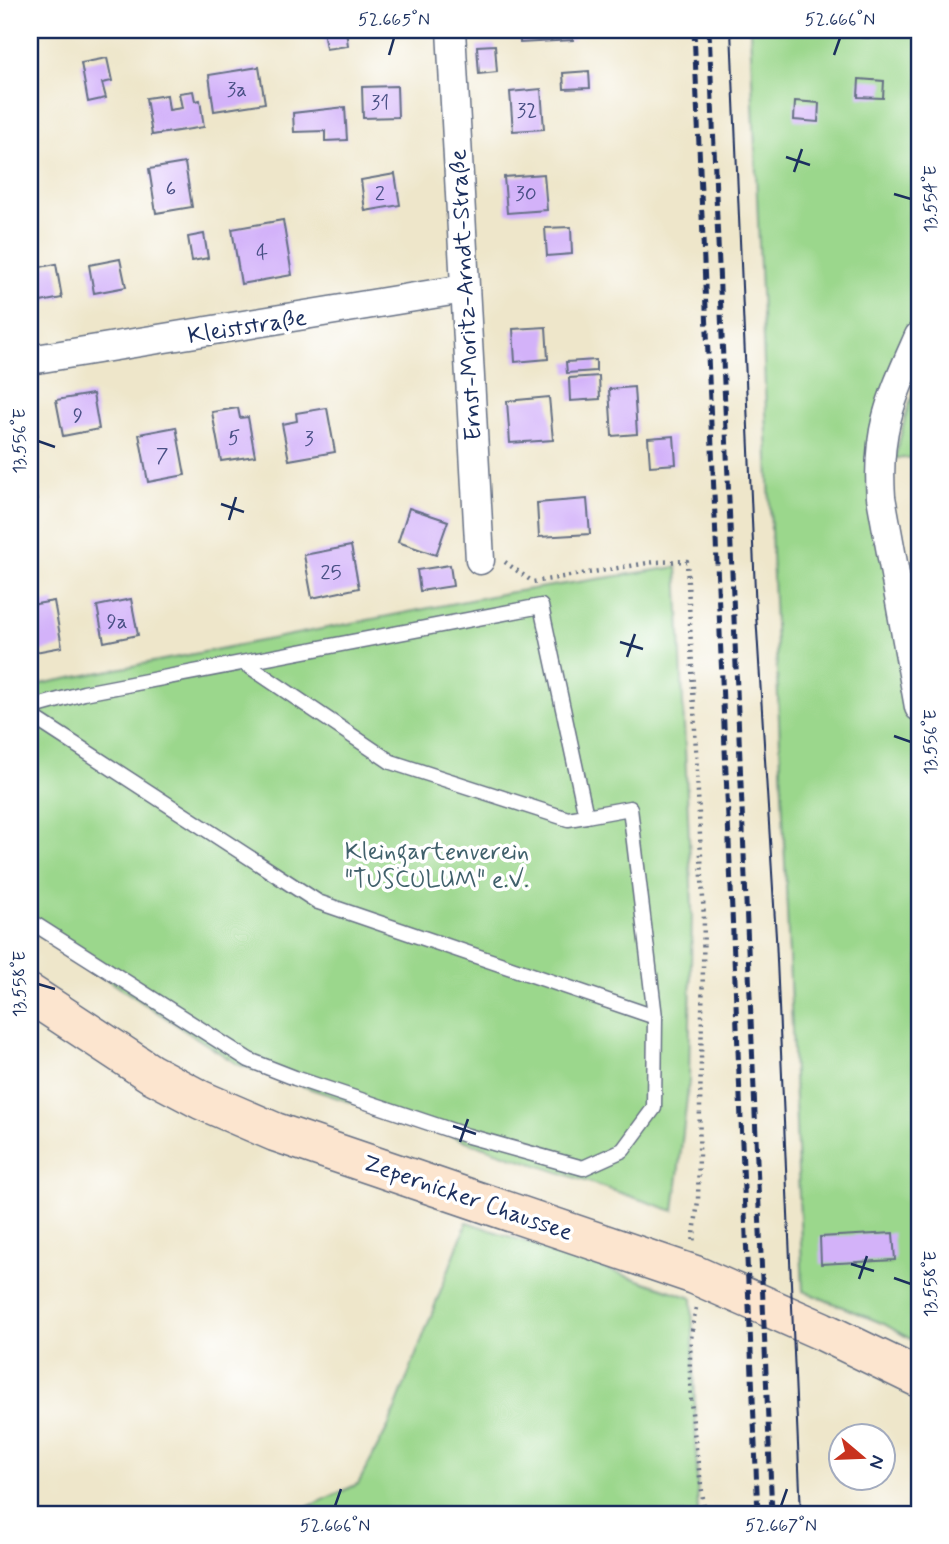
<svg xmlns="http://www.w3.org/2000/svg" width="949" height="1544" font-family="Mynerve,sans-serif">
	<rect width="100%" height="100%" fill="#fff"/>
	<filter id="ink" filterUnits="userSpaceOnUse"><feTurbulence type="fractalNoise" baseFrequency=".0143" numOctaves="2"/><feDisplacementMap in="SourceGraphic" scale="14" xChannelSelector="R" yChannelSelector="G"/><feConvolveMatrix kernelMatrix="1 2 1 2 8 2 1 2 1" color-interpolation-filters="sRGB"/></filter>
	<filter id="wash" filterUnits="userSpaceOnUse"><feTurbulence type="fractalNoise" baseFrequency=".00686" numOctaves="4" result="noise"/><feDisplacementMap in="SourceGraphic" scale="28" xChannelSelector="R" yChannelSelector="G"/><feGaussianBlur stdDeviation="1.57" result="paint"/><feColorMatrix in="noise" values="0 0 0 0 0 0 0 0 0 0 0 0 0 0 0 0 0 1.4 0 .05"/><feComposite in="paint" operator="in"/></filter>
	<g filter="url(#wash)">
		<rect width="100%" height="100%" fill="#eee6ca"/>
		<g fill="#9bd78c" stroke="#5b8375" stroke-width="2">
			<polygon points="750,30 919,30 919,313 884,388 868,443 868,487 891,585 919,737 919,1344 884,1324 803,1291"/>
			<polygon points="919,381 919,458 895,458 908,407"/>
			<polygon points="677,567 692,907 689,1080 674,1211 237,1064 30,929 30,686 506,593"/>
			<polygon points="467,1222 692,1298 698,1514 292,1514 358,1484 389,1425"/>
		</g>
		<g id="blocks">
			<g fill="#d3b2f9">
				<polygon points="323,30 346,30 348,46 326,49"/>
				<polygon points="520,30 573,30 573,40 520,43"/>
				<polygon points="495,45 497,72 479,74 477,46"/>
				<polygon points="107,58 112,81 102,83 106,98 88,102 81,63"/>
				<polygon points="259,67 265,103 214,111 209,75"/>
				<polygon points="589,71 590,88 564,89 563,73"/>
				<polygon points="859,79 884,81 883,98 858,97"/>
				<polygon points="397,86 398,117 363,118 362,87"/>
				<polygon points="541,89 544,129 513,131 510,92"/>
				<polygon points="193,91 195,101 200,100 204,127 152,135 146,98 167,95 169,110 182,108 179,93"/>
				<polygon points="795,101 819,103 818,122 794,120"/>
				<polygon points="345,107 347,140 325,141 325,131 294,132 293,113"/>
				<polygon points="185,163 192,207 156,213 149,169"/>
				<polygon points="395,174 400,205 365,211 361,180"/>
				<polygon points="544,174 547,210 507,213 504,177"/>
				<polygon points="283,220 292,275 241,284 232,229"/>
				<polygon points="571,227 572,254 547,256 545,228"/>
				<polygon points="204,234 208,258 192,261 188,237"/>
				<polygon points="120,259 126,287 94,293 89,265"/>
				<polygon points="56,264 62,298 30,304 30,269"/>
				<polygon points="546,327 548,359 515,362 513,329"/>
				<polygon points="596,360 596,371 567,373 566,362"/>
				<polygon points="599,376 600,399 570,401 569,378"/>
				<polygon points="634,387 637,434 612,436 609,389"/>
				<polygon points="93,394 99,429 63,436 56,400"/>
				<polygon points="549,397 553,440 510,443 507,401"/>
				<polygon points="238,408 240,418 248,417 255,456 221,461 212,412"/>
				<polygon points="327,408 335,452 289,460 282,424 297,421 296,413"/>
				<polygon points="176,427 185,475 148,482 139,434"/>
				<polygon points="674,436 676,464 650,466 648,438"/>
				<polygon points="31,472 37,502 30,503 30,473"/>
				<polygon points="587,499 590,534 539,537 537,503"/>
				<polygon points="409,508 448,521 436,555 398,542"/>
				<polygon points="351,546 359,588 312,598 304,555"/>
				<polygon points="450,565 453,586 420,591 417,570"/>
				<polygon points="131,599 138,635 104,642 97,606"/>
				<polygon points="54,601 62,647 30,653 30,605"/>
				<polygon points="893,1233 895,1260 821,1264 820,1237"/>
			</g>
		</g>
	</g>
	<g filter="url(#ink)">
		<use href="#blocks" fill-opacity="0" stroke="#656f84" stroke-width="2"/>
		<g fill="none" stroke-linecap="round" stroke-linejoin="round">
			<defs>
				<g id="lane">
					<polyline points="863,30 919,31"/>
					<polyline points="246,664 391,762 568,819 586,816"/>
					<polyline points="30,708 84,693 541,606 586,816 630,808 655,1017 654,1108 623,1150 583,1168 468,1136 295,1078 249,1060 30,921"/>
					<polyline points="30,715 318,902 655,1017"/>
				</g>
				<g id="street">
					<polyline points="451,30 480,560"/>
					<path d="M919 336C892 397 876 428 881 497L919 707"/>
					<polyline points="30,360 464,289"/>
				</g>
				<polyline id="secondary" points="30,994 150,1073 201,1100 275,1132 695,1275 822,1331 919,1378"/>
			</defs>
			<use href="#lane" stroke="#656f84" stroke-width="17"/>
			<use href="#street" stroke="#656f84" stroke-width="31"/>
			<use href="#secondary" stroke="#656f84" stroke-width="41"/>
			<g stroke="#656f84" stroke-width="4.5" stroke-dasharray="2 5" stroke-linecap="butt">
				<polyline points="505,562 533,582 654,562 687,561 704,920 698,1200 693,1244"/>
				<path d="M696 1308C681 1374 697 1448 705 1514"/>
			</g>
			<use href="#lane" stroke="#fff" stroke-width="14"/>
			<use href="#street" stroke="#fff" stroke-width="28"/>
			<use href="#secondary" stroke="#fce5cf" stroke-width="38"/>
			<polyline stroke="#1b2f5e" stroke-width="2" points="731,30 756,614 776,937 801,1514"/>
			<g stroke="#1b2f5e" stroke-width="5" stroke-dasharray="10 5" stroke-linecap="butt">
				<polyline points="694,30 758,1514"/>
				<polyline points="709,30 772,1514"/>
			</g>
		</g>
	</g>
	<path fill="none" stroke="#1b2f5e" stroke-width="2.5" d="M389 55 394 38M834 55 840 38M786 157 810 165M794 172 802 149M894 194 911 199M38 441 55 447M221 504 244 512M229 520 236 497M620 642 643 649M627 657 635 634M894 736 911 742M38 984 55 989M453 1126 476 1134M460 1142 468 1119M851 1264 874 1271M894 1278 911 1284M859 1279 867 1256M335 1506 341 1489M781 1506 787 1489"/>
	<g text-anchor="middle" stroke-width="7" stroke-linejoin="round" paint-order="stroke">
		<g font-size="21" fill="#495085">
			<text x="237" y="96">3a</text>
			<text x="380" y="109">31</text>
			<text x="527" y="117">32</text>
			<text x="171" y="195">6</text>
			<text x="380" y="200">2</text>
			<text x="526" y="200">30</text>
			<text x="262" y="259">4</text>
			<text x="78" y="422">9</text>
			<text x="234" y="444">5</text>
			<text x="309" y="445">3</text>
			<text x="162" y="462">7</text>
			<text x="331" y="579">25</text>
			<text x="117" y="628">9a</text>
		</g>
		<g font-size="24" fill="#1b2f5e" stroke="#fff">
			<text transform="translate(465 295) rotate(-93)" y="8">Ernst-Moritz-Arndt-Straße</text>
			<text transform="translate(247 326) rotate(-9)" y="8">Kleiststraße</text>
			<text transform="translate(468 1197) rotate(19)" y="8">Zepernicker Chaussee</text>
		</g>
		<g font-size="24" fill="#41616c" stroke="#fff">
			<text x="437" y="859">Kleingartenverein<tspan x="437" dy="28">"TUSCULUM" e.V.</tspan></text>
		</g>
	</g>
	<rect width="949" height="1544" fill="none" stroke="#fff" stroke-width="77"/>
	<g transform="translate(862 1457) rotate(109)"><circle r="33" fill="#ffffff" stroke="#a4acbf" stroke-width="2"/>
	<path d="M0-5L12 26L0 18L-12 26Z" fill="#c8321e"/>
	<text y="-10" font-size="19" font-weight="bold" text-anchor="middle" fill="#1b2f5e">N</text>
	</g>
	<rect x="38" y="38" width="873" height="1468" fill="none" stroke="#1b2f5e" stroke-width="2.5"/>
	<g font-size="18" text-anchor="middle" fill="#1b2f5e">
		<text x="394" y="25">52.665°N</text>
		<text x="840" y="25">52.666°N</text>
		<text transform="translate(930 199) rotate(-90)" y="6">13.554°E</text>
		<text transform="translate(19 441) rotate(-90)" y="6">13.556°E</text>
		<text transform="translate(930 742) rotate(-90)" y="6">13.556°E</text>
		<text transform="translate(19 984) rotate(-90)" y="6">13.558°E</text>
		<text transform="translate(930 1284) rotate(-90)" y="6">13.558°E</text>
		<text x="335" y="1531">52.666°N</text>
		<text x="781" y="1531">52.667°N</text>
	</g>
</svg>
